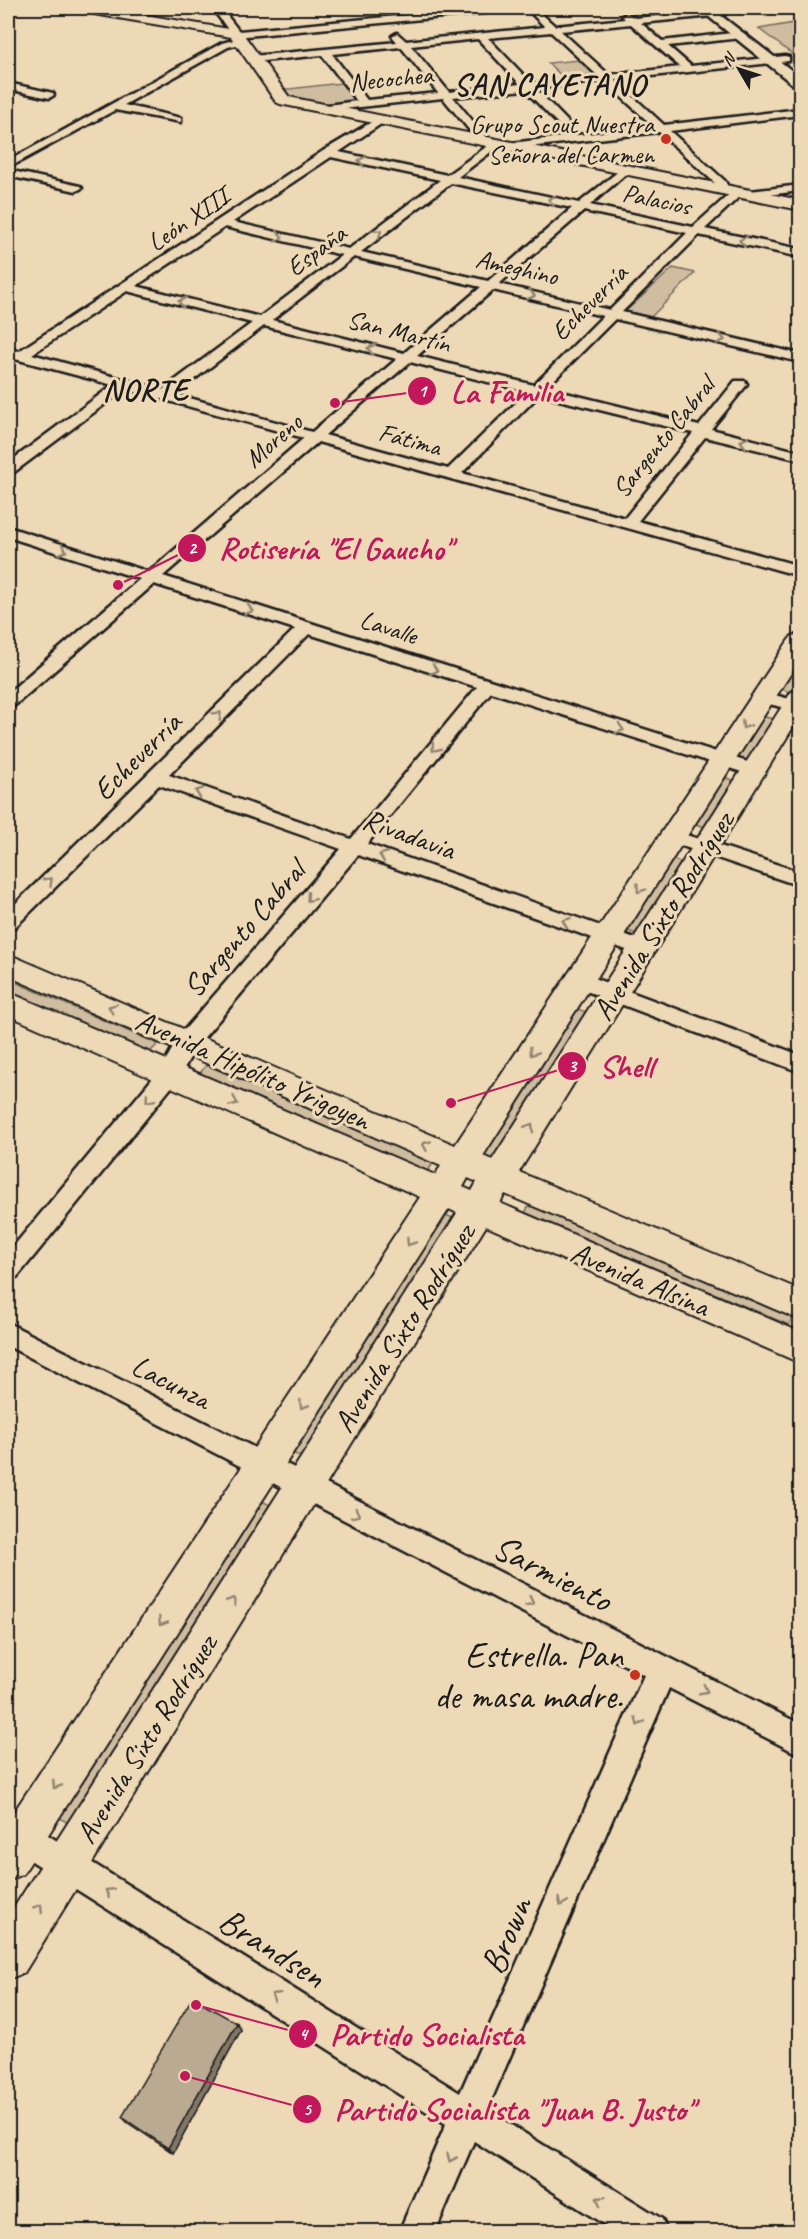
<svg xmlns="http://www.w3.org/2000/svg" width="808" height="2239" font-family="Caveat,sans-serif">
	<rect width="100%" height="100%" fill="#eed9b7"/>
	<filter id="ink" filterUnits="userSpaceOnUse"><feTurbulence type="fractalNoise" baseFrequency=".0167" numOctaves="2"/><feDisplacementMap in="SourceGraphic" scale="12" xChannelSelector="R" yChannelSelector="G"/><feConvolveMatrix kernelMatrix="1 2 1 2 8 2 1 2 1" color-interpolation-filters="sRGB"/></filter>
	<g filter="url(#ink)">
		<g fill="#d0bda0" stroke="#766c5e" stroke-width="1.5">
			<polygon points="375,8 460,8 462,10 384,18"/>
			<polygon points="800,22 800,60 759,29"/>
			<polygon points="580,60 598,77 566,80 548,63"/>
			<polygon points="341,83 356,102 329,105 290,100 280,90"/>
			<polygon points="673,268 695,273 651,317 626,311"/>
			<polygon points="800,659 800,687 796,694 781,689"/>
			<polygon points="762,716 777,720 750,763 735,758"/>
			<polygon points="723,777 739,782 710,829 693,823"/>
			<polygon points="671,859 688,865 642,936 625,930"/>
			<polygon points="8,979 158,1044 149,1053 8,991"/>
			<polygon points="573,1007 591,1014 497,1161 478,1153"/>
			<polygon points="206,1065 434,1162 427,1172 199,1075"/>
			<polygon points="531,1202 795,1313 789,1325 525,1213"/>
			<polygon points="442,1213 461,1222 309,1461 288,1451"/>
			<polygon points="256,1498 278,1509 76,1828 52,1813"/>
		</g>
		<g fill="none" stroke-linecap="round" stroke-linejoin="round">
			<defs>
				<g id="minor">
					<polygon points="212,8 221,8 239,31 481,8 510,8 505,11 236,37 233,36"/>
					<path d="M526 8H535L555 26 625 19 622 16 627 13 635 18 726 10 728 12 723 15 641 23 662 41 741 32 746 35 741 38 668 46 691 66 785 56 789 57V61L615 80 664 125 800 109V115L670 131 725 181 729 189 723 192 719 191 716 184 659 132 511 149 505 146 511 143 653 126 604 81 536 89 567 121 568 123 563 126 559 125 525 90 453 97 489 141 484 144 480 143 443 98 324 111 320 110V106L357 101 322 55 253 62 248 59 253 56 397 42 392 36 397 33 406 41 545 27ZM631 24 680 67 609 75 561 31ZM551 32 598 76 531 83 488 38ZM478 39 520 84 449 92 411 46ZM401 47 438 93 367 100 332 54Z"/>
					<polygon points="241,38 244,39 244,43 228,47 124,105 181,118 181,122 115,110 8,168 8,161 222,43"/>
					<polygon points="8,83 53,93 54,95 49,98 8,89"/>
					<path d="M380 117 385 120 384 122 339 152 447 175 496 140 501 143 500 145 458 177 579 203 625 166 631 169 629 171 590 205 693 227 734 190H742V194L705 229 800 249V257L699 235 622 312 800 354V362L615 319 546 388 699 426 735 381H745L747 384 745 387 711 429 800 452V460L705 437 638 521 800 566V576L318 442 163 576 760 766 763 770 760 774H748L491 692 367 844 649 943 652 948 649 953 642 955 635 953 358 855 196 1047 178 1079 17 1277 8 1280V1253L162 1067 180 1035 341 849 159 785 15 927 8 929V911L295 629 154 584 14 706 8 707V693L140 579 8 537V527L149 572 304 438 125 389 13 473 8 474V463L113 385 15 359 8 356V348L19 351 323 151ZM331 157 440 180 349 249 233 222ZM451 183 572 208 488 281 361 252ZM584 211 687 233 610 310 499 284ZM225 227 342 255 260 317 136 286ZM354 257 481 287 404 353 272 320ZM493 290 603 316 534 385 417 356ZM127 291 252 323 162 390 32 354ZM264 326 397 359 312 432 175 394ZM410 362 527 392 448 469 325 435ZM539 395 693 433 625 518 462 473ZM309 634 477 687 351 839 169 775Z"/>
					<polygon points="8,170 80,186 82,188 76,191 8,176"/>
					<polygon points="800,185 800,191 750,197 744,194 750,191"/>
					<polygon points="764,692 800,702 800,712 758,701 755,697 758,693"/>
					<polygon points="674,831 800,872 800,886 667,841 664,837 667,833"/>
					<polygon points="580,973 800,1055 800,1072 573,986 570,981 573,976"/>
					<polygon points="8,1323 800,1724 800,1755 669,1688 487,2110 662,2219 667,2232 616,2232 474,2141 435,2232 399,2232 446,2124 8,1846 8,1813 19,1817 460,2093 644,1675 8,1346"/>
				</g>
				<polygon id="tertiary" points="698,8 711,8 800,77 800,87 795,86"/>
				<g id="secondary">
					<polygon points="8,8 20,8 8,14"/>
					<polygon points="75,8 103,8 241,31 289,97 800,200 800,210 280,104 276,102 231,37 82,12"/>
					<path d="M800 634V659L483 1156 492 1160 788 697 791 692 800 690V716L519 1172 800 1290V1320L505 1194 500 1203 800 1332V1363L486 1226 24 1973 8 1979V1917L457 1213 449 1209 23 1874 8 1881V1821L420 1197 8 1015V992L435 1175 441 1166 8 976V954L455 1145 788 641 792 636ZM468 1178 477 1182 472 1191 463 1187Z"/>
				</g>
			</defs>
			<use href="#minor" stroke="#1c1c1c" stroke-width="5"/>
			<use href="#tertiary" stroke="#1c1c1c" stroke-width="5"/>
			<use href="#secondary" stroke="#1c1c1c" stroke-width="4"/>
			<use href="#minor" fill="#eed9b7" fill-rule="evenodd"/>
			<use href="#tertiary" fill="#eed9b7" fill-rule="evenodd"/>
			<use href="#secondary" fill="#eed9b7" fill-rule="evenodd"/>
		</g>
		<polygon fill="#a0927d" stroke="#1c1c1c" stroke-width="1.5" points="237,2023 241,2030 173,2153 128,2123 122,2117"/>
		<polygon fill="#827766" stroke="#1c1c1c" stroke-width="1.5" points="237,2023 241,2030 173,2153 168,2148"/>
		<polygon fill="#baaa91" stroke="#1c1c1c" stroke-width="1.5" points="192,1998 237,2023 168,2148 122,2117"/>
		<defs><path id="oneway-chevron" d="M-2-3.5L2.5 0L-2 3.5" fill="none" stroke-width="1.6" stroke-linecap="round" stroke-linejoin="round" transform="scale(1.5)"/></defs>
		<g stroke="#908471">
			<use href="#oneway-chevron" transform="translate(362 161) rotate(-168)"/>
			<use href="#oneway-chevron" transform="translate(552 200) rotate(-168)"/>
			<use href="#oneway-chevron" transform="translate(378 233) rotate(-37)"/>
			<use href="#oneway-chevron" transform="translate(279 237) rotate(13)"/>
			<use href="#oneway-chevron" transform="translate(743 241) rotate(-168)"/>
			<use href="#oneway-chevron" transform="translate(531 295) rotate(13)"/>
			<use href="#oneway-chevron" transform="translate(182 302) rotate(-166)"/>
			<use href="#oneway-chevron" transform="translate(721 339) rotate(13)"/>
			<use href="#oneway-chevron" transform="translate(371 349) rotate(-166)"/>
			<use href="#oneway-chevron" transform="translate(744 442) rotate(-166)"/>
			<use href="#oneway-chevron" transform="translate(63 550) rotate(18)"/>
			<use href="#oneway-chevron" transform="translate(249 610) rotate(18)"/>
			<use href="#oneway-chevron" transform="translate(434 670) rotate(18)"/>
			<use href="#oneway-chevron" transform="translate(218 715) rotate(-45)"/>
			<use href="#oneway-chevron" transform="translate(745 725) rotate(123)"/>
			<use href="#oneway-chevron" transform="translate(620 729) rotate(18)"/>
			<use href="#oneway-chevron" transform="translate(435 748) rotate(129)"/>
			<use href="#oneway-chevron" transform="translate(199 792) rotate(-161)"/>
			<use href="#oneway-chevron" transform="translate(383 856) rotate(-160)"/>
			<use href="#oneway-chevron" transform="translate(49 881) rotate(-44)"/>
			<use href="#oneway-chevron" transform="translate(640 889) rotate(124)"/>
			<use href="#oneway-chevron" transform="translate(310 898) rotate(131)"/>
			<use href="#oneway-chevron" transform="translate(566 922) rotate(-160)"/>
			<use href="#oneway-chevron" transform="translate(112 1008) rotate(-157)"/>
			<use href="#oneway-chevron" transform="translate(533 1052) rotate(123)"/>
			<use href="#oneway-chevron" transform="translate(149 1099) rotate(130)"/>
			<use href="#oneway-chevron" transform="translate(234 1102) rotate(24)"/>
			<use href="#oneway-chevron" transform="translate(530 1127) rotate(-58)"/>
			<use href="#oneway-chevron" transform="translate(426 1145) rotate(-156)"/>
			<use href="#oneway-chevron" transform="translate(410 1242) rotate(123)"/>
			<use href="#oneway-chevron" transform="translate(303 1405) rotate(123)"/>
			<use href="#oneway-chevron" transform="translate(356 1514) rotate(27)"/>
			<use href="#oneway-chevron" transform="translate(232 1601) rotate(-58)"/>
			<use href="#oneway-chevron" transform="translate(530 1602) rotate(27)"/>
			<use href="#oneway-chevron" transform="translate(162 1622) rotate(123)"/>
			<use href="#oneway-chevron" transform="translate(704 1690) rotate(27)"/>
			<use href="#oneway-chevron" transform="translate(639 1722) rotate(113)"/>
			<use href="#oneway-chevron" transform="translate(56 1785) rotate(123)"/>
			<use href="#oneway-chevron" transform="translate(109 1892) rotate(-148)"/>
			<use href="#oneway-chevron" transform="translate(562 1902) rotate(113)"/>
			<use href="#oneway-chevron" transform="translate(39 1908) rotate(-57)"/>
			<use href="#oneway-chevron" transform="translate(275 1996) rotate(-148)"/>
			<use href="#oneway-chevron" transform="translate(451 2158) rotate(114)"/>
			<use href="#oneway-chevron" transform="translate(600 2200) rotate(-148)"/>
		</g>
	</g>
	<g fill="#c8321e" stroke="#eed9b7" stroke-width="2">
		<circle cx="666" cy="139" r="6"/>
		<circle cx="635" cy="1675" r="6"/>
	</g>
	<g text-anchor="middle" stroke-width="6" stroke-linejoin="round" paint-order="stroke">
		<g font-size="26" fill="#1c1c1c" stroke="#eed9b7">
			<text transform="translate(391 78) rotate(-6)" y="9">Necochea</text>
			<text transform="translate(657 199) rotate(12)" y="9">Palacios</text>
			<text transform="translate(188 219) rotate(-34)" y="9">León XIII</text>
			<text transform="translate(316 250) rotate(-37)" y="9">España</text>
			<text transform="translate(517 267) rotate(13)" y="9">Ameghino</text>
			<text transform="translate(589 302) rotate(-45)" y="9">Echeverría</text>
			<text transform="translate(399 331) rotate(14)" y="9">San Martín</text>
			<text transform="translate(663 437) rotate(-51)" y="9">Sargento Cabral</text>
			<text transform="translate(410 439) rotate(15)" y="9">Fátima</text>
			<text transform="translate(273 440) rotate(-41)" y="9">Moreno</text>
			<text transform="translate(389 627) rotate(18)" y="9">Lavalle</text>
		</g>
		<g font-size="26" fill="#1c1c1c" stroke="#eed9b7" text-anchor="end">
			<text x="654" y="133">Grupo Scout Nuestra<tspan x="654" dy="30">Señora del Carmen</tspan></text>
		</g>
		<g font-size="30" font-weight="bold" letter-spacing="1.5" fill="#1c1c1c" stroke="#eed9b7">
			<text x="550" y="95">SAN CAYETANO</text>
			<text x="146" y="400">NORTE</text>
		</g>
		<g font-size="30" fill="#1c1c1c" stroke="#eed9b7">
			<text transform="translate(137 756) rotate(-45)" y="10">Echeverría</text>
			<text transform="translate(409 834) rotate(20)" y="10">Rivadavia</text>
			<text transform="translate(663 916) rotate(-58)" y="10">Avenida Sixto Rodríguez</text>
			<text transform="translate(244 929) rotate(-49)" y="10">Sargento Cabral</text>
			<text transform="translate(253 1070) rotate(24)" y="10">Avenida Hipólito Yrigoyen</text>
			<text transform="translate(640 1279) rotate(23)" y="10">Avenida Alsina</text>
			<text transform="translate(404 1328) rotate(-58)" y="10">Avenida Sixto Rodríguez</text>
			<text transform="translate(171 1382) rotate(27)" y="10">Lacunza</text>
			<text transform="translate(146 1739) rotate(-58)" y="10">Avenida Sixto Rodríguez</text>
		</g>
		<g font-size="36" fill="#1c1c1c" stroke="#eed9b7">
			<text transform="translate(553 1572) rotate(27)" y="13">Sarmiento</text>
			<text transform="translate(505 1935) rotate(-67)" y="13">Brown</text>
			<text transform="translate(273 1947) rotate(32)" y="13">Brandsen</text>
		</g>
		<g font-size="36" fill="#1c1c1c" stroke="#eed9b7" text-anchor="end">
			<text x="623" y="1667">Estrella. Pan<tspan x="623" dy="41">de masa madre.</tspan></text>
		</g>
	</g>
	<path fill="none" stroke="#c2185b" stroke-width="2" d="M335 403L422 391M118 585L192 548M451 1103L572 1066M196 2005L303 2034M185 2076L307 2109"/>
	<g fill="#c2185b" stroke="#eed9b7" stroke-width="2">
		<circle cx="335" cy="403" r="6"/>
		<circle cx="118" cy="585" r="6"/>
		<circle cx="451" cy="1103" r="6"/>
		<circle cx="196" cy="2005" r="6"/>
		<circle cx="185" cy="2076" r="6"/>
		<circle cx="422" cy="391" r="15"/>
		<circle cx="192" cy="548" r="15"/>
		<circle cx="572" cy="1066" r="15"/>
		<circle cx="303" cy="2034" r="15"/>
		<circle cx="307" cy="2109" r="15"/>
	</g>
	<g font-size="18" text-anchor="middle" font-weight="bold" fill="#fff">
		<text x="422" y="397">1</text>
		<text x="192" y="554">2</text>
		<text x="572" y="1072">3</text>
		<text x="303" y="2040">4</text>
		<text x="307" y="2115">5</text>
	</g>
	<g font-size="32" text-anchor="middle" font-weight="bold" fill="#c2185b" stroke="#eed9b7" stroke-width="6" stroke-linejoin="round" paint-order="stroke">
		<text x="507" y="402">La Familia</text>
		<text x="335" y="559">Rotisería "El Gaucho"</text>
		<text x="626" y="1077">Shell</text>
		<text x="427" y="2045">Partido Socialista</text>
		<text x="514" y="2120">Partido Socialista "Juan B. Justo"</text>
	</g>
	<rect width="808" height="2239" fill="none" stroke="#eed9b7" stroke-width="30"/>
	<rect x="15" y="15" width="778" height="2209" fill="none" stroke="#1c1c1c" stroke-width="2" filter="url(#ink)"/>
	<g transform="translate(739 69) rotate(309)" stroke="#eed9b7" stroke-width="4.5" paint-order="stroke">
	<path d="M0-4.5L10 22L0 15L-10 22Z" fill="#1c1c1c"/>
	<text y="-9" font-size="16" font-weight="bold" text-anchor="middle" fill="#1c1c1c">N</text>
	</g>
</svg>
